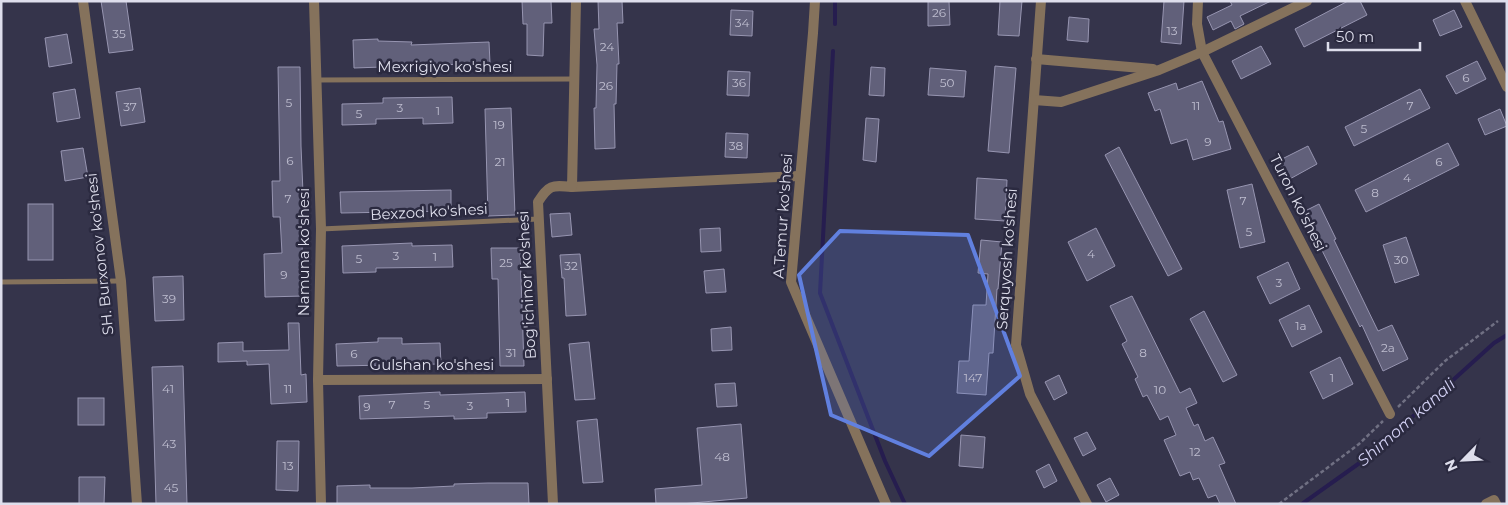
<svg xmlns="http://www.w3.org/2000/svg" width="1508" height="505" font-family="Montserrat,sans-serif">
	<rect width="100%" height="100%" fill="#35344b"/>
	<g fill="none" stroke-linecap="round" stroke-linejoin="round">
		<g stroke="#261d4f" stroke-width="4">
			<polyline points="835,1 835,24"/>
			<polyline points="833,51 820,293 885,461 905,504"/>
			<polyline points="1302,504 1368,457 1494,343 1507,335"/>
		</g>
	</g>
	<g fill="#61607a" stroke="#9795b1">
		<polygon points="101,1 126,1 133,50 109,53"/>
		<polygon points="522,1 551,1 552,23 544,23 543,56 527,55 527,24 523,24"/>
		<polygon points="598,1 622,1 623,23 617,23 619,64 617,64 616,104 614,104 615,148 595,149 594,108 596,108 597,65 594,29 599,29"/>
		<polygon points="928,1 949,1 950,25 928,26"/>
		<polygon points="1000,1 1022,1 1019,36 998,35"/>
		<polygon points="1164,1 1184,1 1181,44 1161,42"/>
		<polygon points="1230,1 1271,1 1240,16 1244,24 1235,29 1231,21 1213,30 1207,17 1232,5"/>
		<polygon points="1348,1 1360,1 1367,15 1304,47 1295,29"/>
		<polygon points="731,10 753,11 752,36 730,35"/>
		<polygon points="1454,10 1462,27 1440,36 1433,20"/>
		<polygon points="1069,17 1089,19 1088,42 1067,40"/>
		<polygon points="67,34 72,63 49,67 45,38"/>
		<polygon points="378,39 378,41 412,42 411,45 489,42 490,63 411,66 411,69 382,68 382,67 354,68 353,40"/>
		<polygon points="1261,46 1271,64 1241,79 1232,61"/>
		<polygon points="1477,61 1486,79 1456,94 1446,76"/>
		<polygon points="995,66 1016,68 1009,153 988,151"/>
		<polygon points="278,67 300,67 301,146 304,216 301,217 304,296 265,297 264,254 282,253 280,217 273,217 272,181 280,181"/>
		<polygon points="871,67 885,68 884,96 869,95"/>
		<polygon points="930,68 966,71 964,97 928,95"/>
		<polygon points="728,71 750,72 749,96 727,95"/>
		<polygon points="1202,81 1219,122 1223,121 1231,149 1193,160 1187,139 1171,144 1160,109 1155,111 1148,93 1176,83 1178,90"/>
		<polygon points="140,88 145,122 121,126 116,92"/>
		<polygon points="75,89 80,118 57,122 53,93"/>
		<polygon points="1420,89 1430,108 1354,146 1345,127"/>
		<polygon points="452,97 453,123 423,124 423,118 376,119 376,124 342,125 342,104 383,103 383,98"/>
		<polygon points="511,108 515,215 488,216 485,109"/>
		<polygon points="1500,109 1507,126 1485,135 1478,119"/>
		<polygon points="866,118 879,119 876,162 863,160"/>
		<polygon points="726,133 748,134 747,158 725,157"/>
		<polygon points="1448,143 1459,165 1366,212 1355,190"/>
		<polygon points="1308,146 1317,164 1288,180 1278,161"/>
		<polygon points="1119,147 1182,269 1168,276 1105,155"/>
		<polygon points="83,148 88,177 65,181 61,151"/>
		<polygon points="977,178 1007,180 1005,221 975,219"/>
		<polygon points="1252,184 1265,242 1240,248 1227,190"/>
		<polygon points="451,190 451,211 341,213 340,192"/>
		<rect x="28" y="204" width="25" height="56"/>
		<polygon points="1319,204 1336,239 1334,240 1378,331 1392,325 1408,359 1383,371 1362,325 1360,327 1303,212"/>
		<polygon points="570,213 572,235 552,237 550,214"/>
		<polygon points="720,228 721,251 701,252 700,229"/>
		<polygon points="1096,228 1115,266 1087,281 1068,242"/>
		<polygon points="1406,237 1419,275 1395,283 1383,245"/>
		<polygon points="981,240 1002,242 998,289 997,289 993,353 989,353 986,395 957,393 959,361 969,361 973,305 986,305 988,274 978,273"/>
		<polygon points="412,243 412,246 452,245 453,267 376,268 376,272 343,273 342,246"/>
		<polygon points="491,248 520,248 524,366 500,366 498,279 492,279"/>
		<polygon points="580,254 586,315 566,316 564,278 562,278 560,255"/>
		<polygon points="1288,262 1300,289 1270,304 1257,277"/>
		<polygon points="724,269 726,292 706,293 704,271"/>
		<polygon points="183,276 184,320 155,321 153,277"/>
		<polygon points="1132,296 1180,393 1190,388 1197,403 1186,408 1194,426 1198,424 1205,441 1213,437 1225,463 1219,465 1236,504 1220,504 1216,495 1208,498 1199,478 1193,480 1190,472 1180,476 1164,440 1176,435 1168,416 1160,420 1147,395 1143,397 1135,379 1138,377 1122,344 1127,341 1110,306"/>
		<polygon points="1309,305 1322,332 1292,347 1279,320"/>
		<polygon points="1204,311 1237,375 1223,382 1190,319"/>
		<polygon points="288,323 299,323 301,375 306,374 307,402 271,404 269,364 247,365 247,361 218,362 218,343 243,342 243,351 289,350"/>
		<polygon points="731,327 732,350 712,351 711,329"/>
		<polygon points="378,338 402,338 402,344 440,343 441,364 337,366 336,344 378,342"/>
		<polygon points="589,342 595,399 575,400 569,344"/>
		<polygon points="1340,357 1353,384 1323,399 1310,372"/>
		<polygon points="183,366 187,504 156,504 152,367"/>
		<polygon points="1059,375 1067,393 1054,400 1045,382"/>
		<polygon points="735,383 737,406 717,407 715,384"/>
		<polygon points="440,392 440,395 525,392 526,412 487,413 487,418 454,419 454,416 360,419 359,396"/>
		<rect x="78" y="398" width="26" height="27"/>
		<polygon points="597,419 603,482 583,483 577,421"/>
		<polygon points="741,424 747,498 681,504 656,504 655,489 702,485 697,428"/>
		<polygon points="1087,432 1096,449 1083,456 1074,438"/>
		<polygon points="961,435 985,437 983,468 959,466"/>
		<polygon points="277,441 299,441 298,491 276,490"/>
		<polygon points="1049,464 1057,481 1044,488 1036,471"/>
		<polygon points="79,477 105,477 104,504 79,504"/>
		<polygon points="1110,478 1119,495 1106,502 1097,485"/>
		<polygon points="488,483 528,483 529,504 337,504 337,486 370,485 370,488 412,488 454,486 454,484"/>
	</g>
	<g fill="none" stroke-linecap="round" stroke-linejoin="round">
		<g stroke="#707083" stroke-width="2.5" stroke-dasharray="4 2.5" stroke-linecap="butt">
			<polyline points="1398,407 1445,361 1498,321"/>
			<polyline points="1279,504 1359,444 1383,421"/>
		</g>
		<g stroke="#85725c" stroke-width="5">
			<polyline points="316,80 574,79"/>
			<polyline points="321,229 538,219"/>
			<polyline points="1,282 121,281"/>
		</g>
		<g stroke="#85725c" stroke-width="10">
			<polyline points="83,1 121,281 137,504"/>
			<polyline points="314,1 321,229 318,380 321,504"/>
			<polyline points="815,1 813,33 791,282 886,504"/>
			<polyline points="1041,1 1016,345 1030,394 1087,504"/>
			<polyline points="1198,1 1197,24 1202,52 1390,414"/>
			<polyline points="1465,1 1507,87"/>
			<polyline points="1036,59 1153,69"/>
			<polyline points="1034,100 1061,102 1159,70 1202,52 1307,1"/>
			<polyline points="572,187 799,176"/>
			<polyline points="318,380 547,379"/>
			<path d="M553 504 538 202C549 185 551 185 572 187L576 1"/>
			<polyline points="1486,504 1494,500 1496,504"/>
		</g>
	</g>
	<path fill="#6180df" fill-opacity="0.2" stroke="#6180df" stroke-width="4" stroke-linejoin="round" d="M840 231 968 235 1020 376 929 456 831 415 799 275Z"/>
	<g text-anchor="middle" stroke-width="5" stroke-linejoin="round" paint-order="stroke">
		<g font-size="12" fill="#bfbed0">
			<text x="939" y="17">26</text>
			<text x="742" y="27">34</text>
			<text x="1172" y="35">13</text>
			<text x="119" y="38">35</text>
			<text x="607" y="51">24</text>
			<text x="1466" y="82">6</text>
			<text x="739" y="87">36</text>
			<text x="947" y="87">50</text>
			<text x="606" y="90">26</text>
			<text x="289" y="107">5</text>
			<text x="1196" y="110">11</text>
			<text x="1410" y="110">7</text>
			<text x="130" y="111">37</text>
			<text x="400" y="112">3</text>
			<text x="438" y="115">1</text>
			<text x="359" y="118">5</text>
			<text x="499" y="129">19</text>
			<text x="1364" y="133">5</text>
			<text x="1208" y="146">9</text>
			<text x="736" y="150">38</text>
			<text x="290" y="165">6</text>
			<text x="500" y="166">21</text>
			<text x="1439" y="166">6</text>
			<text x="1407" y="182">4</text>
			<text x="1375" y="197">8</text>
			<text x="288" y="203">7</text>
			<text x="1243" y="205">7</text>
			<text x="1249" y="236">5</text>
			<text x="1091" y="258">4</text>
			<text x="396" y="260">3</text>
			<text x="435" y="261">1</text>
			<text x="359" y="263">5</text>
			<text x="1401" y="264">30</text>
			<text x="506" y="267">25</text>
			<text x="571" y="270">32</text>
			<text x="284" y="279">9</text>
			<text x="1279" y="287">3</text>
			<text x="169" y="303">39</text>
			<text x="1301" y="330">1a</text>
			<text x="1388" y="352">2a</text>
			<text x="511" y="357">31</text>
			<text x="1143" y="357">8</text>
			<text x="354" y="358">6</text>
			<text x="973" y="382">147</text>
			<text x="1332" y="382">1</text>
			<text x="168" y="393">41</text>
			<text x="288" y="393">11</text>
			<text x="1160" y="394">10</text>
			<text x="508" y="407">1</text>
			<text x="392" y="409">7</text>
			<text x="427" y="409">5</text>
			<text x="470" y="410">3</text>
			<text x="367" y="411">9</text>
			<text x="169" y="448">43</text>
			<text x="1195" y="456">12</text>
			<text x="722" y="461">48</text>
			<text x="288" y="470">13</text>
			<text x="171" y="492">45</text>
		</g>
		<g font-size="15" fill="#dedeec" stroke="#2b2a40">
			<text x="445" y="72">Mexrigiyo ko'shesi</text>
			<text transform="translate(1298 203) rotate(63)" y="5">Turon ko'shesi</text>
			<text transform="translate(429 212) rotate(-3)" y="5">Bexzod ko'shesi</text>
			<text transform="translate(783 216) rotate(-86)" y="5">A.Temur ko'shesi</text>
			<text transform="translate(304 252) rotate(-90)" y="5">Namuna ko'shesi</text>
			<text transform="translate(100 254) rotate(-96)" y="5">SH. Burxonov ko'shesi</text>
			<text transform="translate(1007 259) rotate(-86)" y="5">Serquyosh ko'shesi</text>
			<text transform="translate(527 285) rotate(-93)" y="5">Bog'ichinor ko'shesi</text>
			<text x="432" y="370">Gulshan ko'shesi</text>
		</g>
		<g font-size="16" font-style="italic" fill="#d2d0f3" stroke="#2b2a40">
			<text transform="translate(1406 422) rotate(-41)" y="6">Shimom kanali</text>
		</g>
	</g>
	<rect width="1508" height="505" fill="none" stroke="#dedeec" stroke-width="5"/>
	<g transform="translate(1463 460) rotate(246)" stroke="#2b2a40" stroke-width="4" paint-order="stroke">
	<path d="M0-4L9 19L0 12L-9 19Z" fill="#dedeec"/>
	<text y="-8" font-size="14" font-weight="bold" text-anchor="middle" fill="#dedeec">N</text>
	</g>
	<path d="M1328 42v8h92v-8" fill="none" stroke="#dedeec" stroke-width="2.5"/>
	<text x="1336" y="42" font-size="15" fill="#dedeec" stroke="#2b2a40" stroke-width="4" paint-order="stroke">50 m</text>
</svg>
